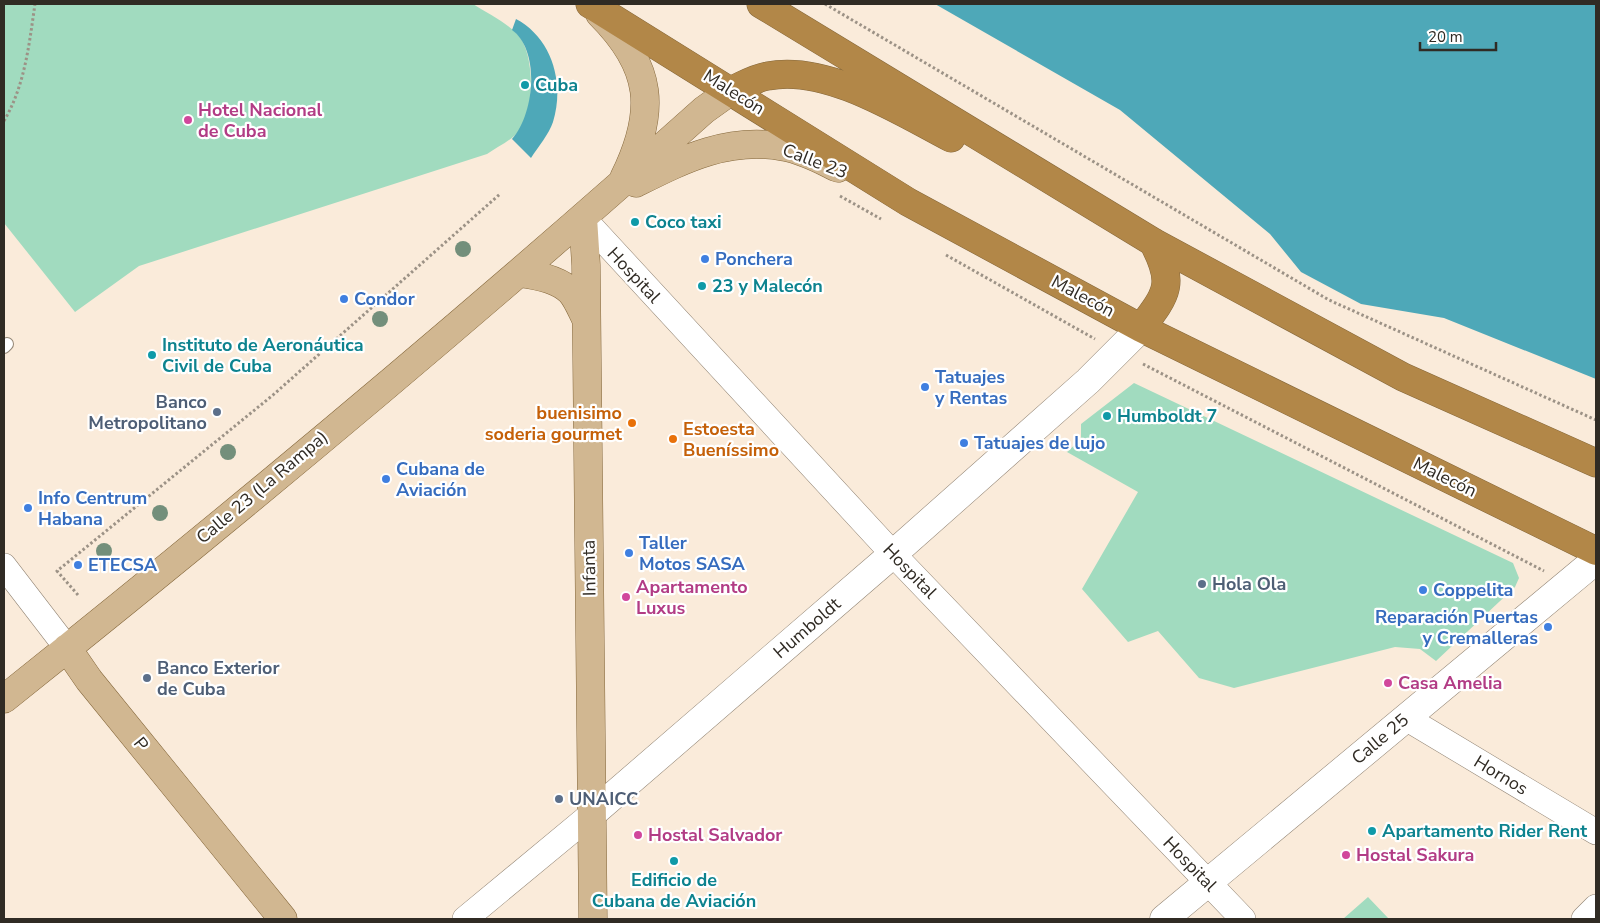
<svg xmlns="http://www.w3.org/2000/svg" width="1600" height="923" font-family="'Nunito Sans',sans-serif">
  <rect width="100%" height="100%" fill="#faebda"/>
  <path fill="#a1dbbf" d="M 4,4 L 473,4 C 487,13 506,22 518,35 C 535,53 535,112 519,131 C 512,140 497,147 487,154 L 139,266 L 75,312 L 4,223 Z
    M 1134,383 L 1513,563 L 1519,578 L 1515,587 L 1436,661 L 1420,649 L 1395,647 L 1234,688 L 1199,678 L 1158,631 L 1128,642 L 1082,589 L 1138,492 L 1067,452 L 1081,439 L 1081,424 Z
    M 1368,897 L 1389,919 L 1343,919 Z"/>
  <path fill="#4ea8b8" d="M 935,4 L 1596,4 L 1596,379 L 1444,318 L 1361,304 L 1301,272 L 1270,234 L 1120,110 Z
    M 516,19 C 552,38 565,83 553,122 C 549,134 538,147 531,158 L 512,139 C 534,115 541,51 512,30 Z"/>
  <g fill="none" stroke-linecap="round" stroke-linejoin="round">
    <defs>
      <path id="lane" d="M 4,347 L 7,344"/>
      <path id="street" d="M 583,218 L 893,554 L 1243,919
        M 4,566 L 67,648
        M 1406,718 L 1596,832
        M 465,919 L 593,813
        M 1584,919 L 1596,907"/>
      <path id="secondary" d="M 593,813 L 893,554 L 1088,381 L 1141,328
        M 1164,919 L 1596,560"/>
      <path id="primary" d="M 600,14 C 653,67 657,111 624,178
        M 636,183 C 684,159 729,136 785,147 C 803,150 821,160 838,168
        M 583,218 L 586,265 L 593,919
        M 519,273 C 536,275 559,279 571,292 C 577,299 581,309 585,317
        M 67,648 L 89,680 L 283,919
        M 4,699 C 242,509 477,313 704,110 L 732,90"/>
      <path id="highway" d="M 590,4 L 908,202 L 1141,328 L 1596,551
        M 761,4 L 1153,242 L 1403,377 L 1596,463
        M 732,90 C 744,85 755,78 768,76 C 826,64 901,112 951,138
        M 1141,328 C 1168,293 1175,283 1153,242"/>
    </defs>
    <use href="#lane" stroke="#928575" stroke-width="14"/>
    <use href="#street" stroke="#928575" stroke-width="26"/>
    <use href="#secondary" stroke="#928575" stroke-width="29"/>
    <use href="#primary" stroke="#84673b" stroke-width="29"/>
    <use href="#highway" stroke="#84673b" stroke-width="29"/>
    <path stroke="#9c9286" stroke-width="3" stroke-dasharray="2.5 2.5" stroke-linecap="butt" d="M 825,4 L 1329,300 L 1596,420
      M 4,121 C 25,85 29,45 35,4
      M 840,196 L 881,219
      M 946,255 L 1095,339
      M 1143,364 L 1544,571
      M 78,595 L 57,571 L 273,395 L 500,194"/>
    <use href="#lane" stroke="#fff" stroke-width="12"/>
    <use href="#street" stroke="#fff" stroke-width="25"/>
    <use href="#secondary" stroke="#fff" stroke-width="28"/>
    <use href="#primary" stroke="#d1b791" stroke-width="28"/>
    <use href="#highway" stroke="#b28748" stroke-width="28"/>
  </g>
  <g fill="#738f7b">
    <circle cx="463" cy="249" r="8"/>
    <circle cx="380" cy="319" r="8"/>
    <circle cx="228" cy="452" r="8"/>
    <circle cx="160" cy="513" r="8"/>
    <circle cx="104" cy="551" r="8"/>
  </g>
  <g fill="#0f9aa8" stroke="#fff" stroke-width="2">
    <circle cx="525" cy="85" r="5"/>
    <circle cx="635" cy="222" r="5"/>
    <circle cx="702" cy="286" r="5"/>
    <circle cx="152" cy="355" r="5"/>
    <circle cx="1107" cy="416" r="5"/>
    <circle cx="1372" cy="831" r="5"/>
    <circle cx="674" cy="861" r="5"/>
  </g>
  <g fill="#d1479c" stroke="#fff" stroke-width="2">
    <circle cx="188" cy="120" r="5"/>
    <circle cx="626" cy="597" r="5"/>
    <circle cx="1388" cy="683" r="5"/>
    <circle cx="638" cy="835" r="5"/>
    <circle cx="1346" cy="855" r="5"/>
  </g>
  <g fill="#3f7fe0" stroke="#fff" stroke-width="2">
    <circle cx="705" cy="259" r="5"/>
    <circle cx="344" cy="299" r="5"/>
    <circle cx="925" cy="387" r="5"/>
    <circle cx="964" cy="443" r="5"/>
    <circle cx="386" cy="479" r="5"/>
    <circle cx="28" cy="508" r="5"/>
    <circle cx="629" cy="553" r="5"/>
    <circle cx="78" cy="565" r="5"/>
    <circle cx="1423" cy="590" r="5"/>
    <circle cx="1548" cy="627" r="5"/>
  </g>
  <g fill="#5c6f8a" stroke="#fff" stroke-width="2">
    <circle cx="217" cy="412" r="5"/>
    <circle cx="1202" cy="584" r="5"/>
    <circle cx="147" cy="678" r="5"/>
    <circle cx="559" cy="799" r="5"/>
  </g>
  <g fill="#e8710a" stroke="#fff" stroke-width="2">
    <circle cx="632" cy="423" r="5"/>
    <circle cx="673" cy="439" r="5"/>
  </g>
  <g text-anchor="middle" stroke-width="4.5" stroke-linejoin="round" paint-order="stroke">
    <g font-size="18" font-weight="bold" fill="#0d838f" stroke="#fff" text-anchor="start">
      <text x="535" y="91">Cuba</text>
      <text x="645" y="228">Coco taxi</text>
      <text x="712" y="292">23 y Malecón</text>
      <text x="162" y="351">Instituto de Aeronáutica<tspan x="162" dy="21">Civil de Cuba</tspan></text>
      <text x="1117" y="422">Humboldt 7</text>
      <text x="1382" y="837">Apartamento Rider Rent</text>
      <text x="674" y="886" text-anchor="middle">Edificio de<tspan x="674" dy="21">Cubana de Aviación</tspan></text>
    </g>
    <g font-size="18" fill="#302b24" stroke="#fff">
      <text transform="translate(734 92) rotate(32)" y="6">Malecón</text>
      <text transform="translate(815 161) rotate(21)" y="6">Calle 23</text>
      <text transform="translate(634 275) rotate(47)" y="6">Hospital</text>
      <text transform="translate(1083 296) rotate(28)" y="6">Malecón</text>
      <text transform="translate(1445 477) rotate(26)" y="6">Malecón</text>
      <text transform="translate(262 487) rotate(-40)" y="6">Calle 23 (La Rampa)</text>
      <text transform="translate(589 568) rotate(-91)" y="6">Infanta</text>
      <text transform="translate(910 571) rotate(46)" y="6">Hospital</text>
      <text transform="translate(807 628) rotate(-41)" y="6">Humboldt</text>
      <text transform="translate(1380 739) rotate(-40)" y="6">Calle 25</text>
      <text transform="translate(141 744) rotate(51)" y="6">P</text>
      <text transform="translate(1501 775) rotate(31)" y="6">Hornos</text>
      <text transform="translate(1190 864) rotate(46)" y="6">Hospital</text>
    </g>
    <g font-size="18" font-weight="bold" fill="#b23c85" stroke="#fff" text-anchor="start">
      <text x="198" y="116">Hotel Nacional<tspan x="198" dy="21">de Cuba</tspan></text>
      <text x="636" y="593">Apartamento<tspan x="636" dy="21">Luxus</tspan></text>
      <text x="1398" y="689">Casa Amelia</text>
      <text x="648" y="841">Hostal Salvador</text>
      <text x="1356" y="861">Hostal Sakura</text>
    </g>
    <g font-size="18" font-weight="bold" fill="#366cbe" stroke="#fff" text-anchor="start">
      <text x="715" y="265">Ponchera</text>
      <text x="354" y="305">Condor</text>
      <text x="935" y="383">Tatuajes<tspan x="935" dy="21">y Rentas</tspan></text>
      <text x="974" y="449">Tatuajes de lujo</text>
      <text x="396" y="475">Cubana de<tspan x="396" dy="21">Aviación</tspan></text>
      <text x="38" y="504">Info Centrum<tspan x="38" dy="21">Habana</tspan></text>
      <text x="639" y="549">Taller<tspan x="639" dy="21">Motos SASA</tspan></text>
      <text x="88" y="571">ETECSA</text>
      <text x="1433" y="596">Coppelita</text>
      <text x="1538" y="623" text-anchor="end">Reparación Puertas<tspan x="1538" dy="21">y Cremalleras</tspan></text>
    </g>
    <g font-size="18" font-weight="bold" fill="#4e5e75" stroke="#fff" text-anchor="start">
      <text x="207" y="408" text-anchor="end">Banco<tspan x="207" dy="21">Metropolitano</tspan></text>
      <text x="1212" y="590">Hola Ola</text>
      <text x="157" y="674">Banco Exterior<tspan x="157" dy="21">de Cuba</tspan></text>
      <text x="569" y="805">UNAICC</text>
    </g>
    <g font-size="18" font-weight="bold" fill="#c56008" stroke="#fff" text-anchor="end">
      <text x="622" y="419">buenisimo<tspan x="622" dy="21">soderia gourmet</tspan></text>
      <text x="683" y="435" text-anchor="start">Estoesta<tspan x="683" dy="21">Bueníssimo</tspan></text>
    </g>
  </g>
  <rect width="1600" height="923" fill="none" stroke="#302b24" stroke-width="10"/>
  <path d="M1420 42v8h76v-8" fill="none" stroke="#302b24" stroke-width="2.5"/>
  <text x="1428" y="42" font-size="15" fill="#302b24" stroke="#ffffff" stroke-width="4" paint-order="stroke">20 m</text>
</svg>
